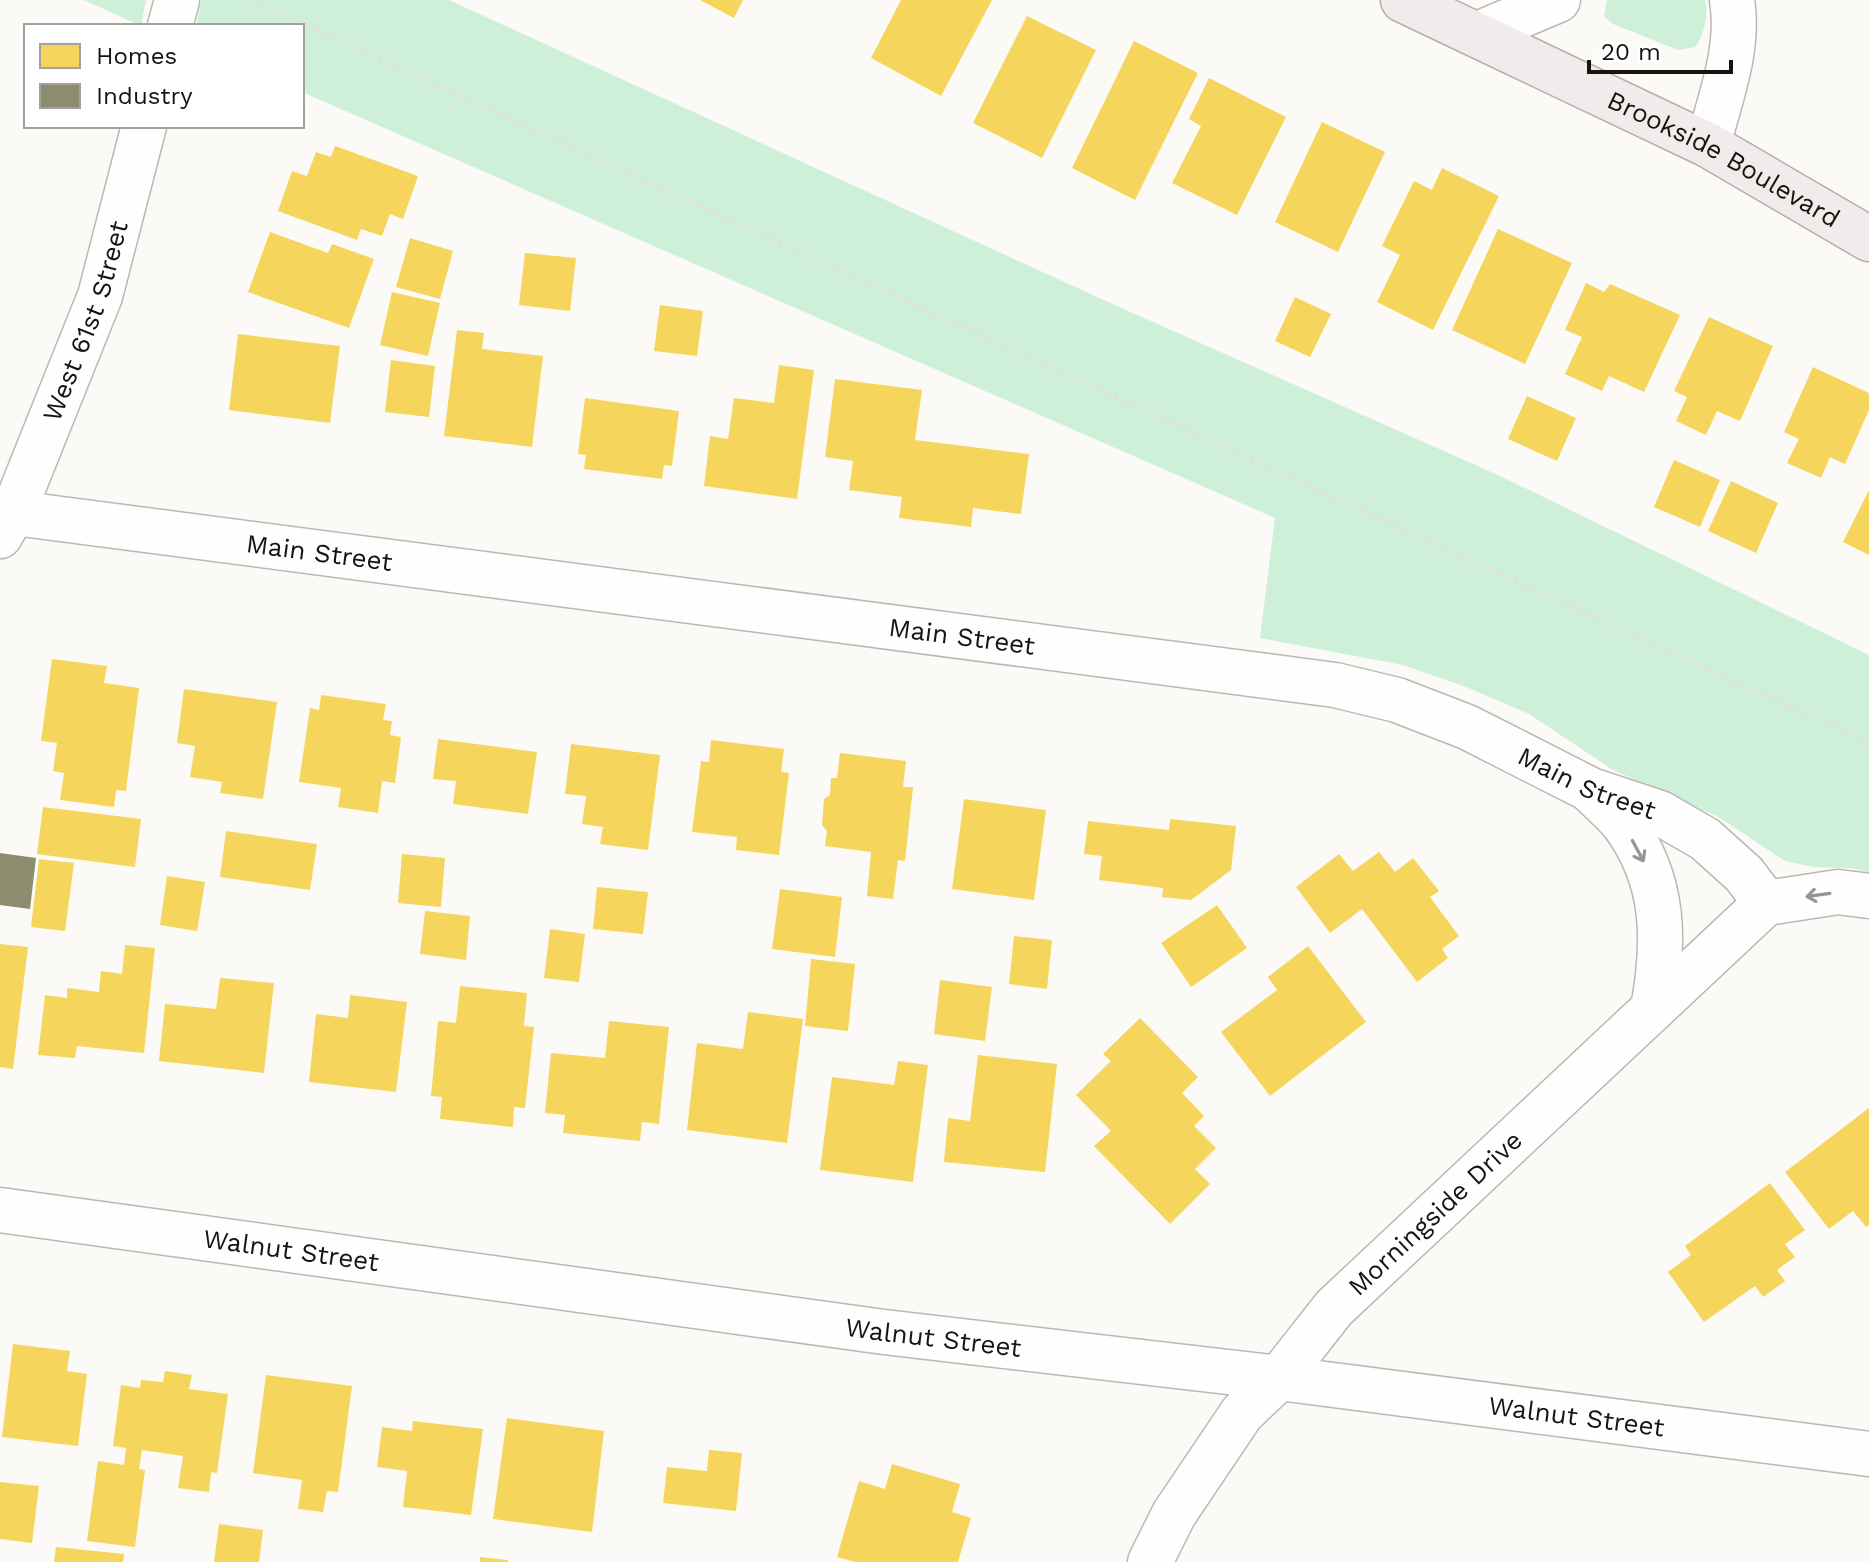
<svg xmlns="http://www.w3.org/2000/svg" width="1869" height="1562" font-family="'Work Sans',sans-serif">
  <rect width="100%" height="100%" fill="#fcfaf7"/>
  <path fill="#cef0d9" d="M 84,0 L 146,0 L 141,26 Z
    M 201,0 L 449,0 L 1108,302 L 1498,475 L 1869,655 L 1869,872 L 1850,868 L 1813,867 L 1785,861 L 1717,816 L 1613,770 L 1529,714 L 1466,687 L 1403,665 L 1260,638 L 1275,518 L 302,92 L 302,26 L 196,26 Z
    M 1607,0 L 1705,0 C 1709,17 1704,32 1696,47 L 1678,50 L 1613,24 L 1604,16 Z"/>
  <path fill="#f6d55c" d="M 700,0 L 743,0 L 734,18 Z
    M 901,0 L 992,0 L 941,96 L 871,58 Z
    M 1027,16 L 1096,50 L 1042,158 L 973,123 Z
    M 1134,41 L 1198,73 L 1135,200 L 1072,168 Z
    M 1209,78 L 1286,117 L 1237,215 L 1172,183 L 1201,126 L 1189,119 Z
    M 1322,122 L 1385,152 L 1338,252 L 1275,222 Z
    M 335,146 L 418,176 L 403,219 L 390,214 L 382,236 L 361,229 L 357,240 L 278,211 L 292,171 L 307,176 L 316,152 L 331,157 Z
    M 1442,168 L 1499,196 L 1433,330 L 1377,302 L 1400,255 L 1382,246 L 1414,181 L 1432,190 Z
    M 1498,229 L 1572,263 L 1525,364 L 1452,330 Z
    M 270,232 L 328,253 L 332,244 L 374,259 L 349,328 L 248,292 Z
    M 410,238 L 453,251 L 440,299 L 396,287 Z
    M 525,253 L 576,258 L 570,311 L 519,305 Z
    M 1586,283 L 1604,292 L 1610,284 L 1680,315 L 1644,392 L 1609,376 L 1602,391 L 1565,374 L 1582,337 L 1565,330 Z
    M 392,292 L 440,303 L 428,356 L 380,345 Z
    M 1295,297 L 1331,314 L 1310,357 L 1275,341 Z
    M 660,305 L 703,311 L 697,356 L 654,351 Z
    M 1709,317 L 1773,346 L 1740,421 L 1717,411 L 1706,435 L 1676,421 L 1687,397 L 1674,391 Z
    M 457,330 L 484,333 L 482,349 L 543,356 L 532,447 L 444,436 Z
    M 238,334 L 340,346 L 330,423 L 229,410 Z
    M 391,360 L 435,366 L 429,417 L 385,412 Z
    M 779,365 L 814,370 L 797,499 L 704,486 L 710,436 L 728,439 L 734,398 L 774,403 Z
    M 1813,367 L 1869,393 L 1869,410 L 1845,464 L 1830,457 L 1821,478 L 1787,463 L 1799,439 L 1784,432 Z
    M 835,379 L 922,390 L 915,440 L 1029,454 L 1021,514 L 973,508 L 971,527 L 899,518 L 902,497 L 849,490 L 853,461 L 825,457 Z
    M 1527,396 L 1576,418 L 1557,461 L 1508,439 Z
    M 585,398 L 679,411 L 672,466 L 664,465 L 662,479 L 584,469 L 586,455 L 578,454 Z
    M 1674,460 L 1720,480 L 1700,527 L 1654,507 Z
    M 1731,481 L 1778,503 L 1756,553 L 1708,531 Z
    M 1869,490 L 1869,555 L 1843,542 Z
    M 52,659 L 107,666 L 104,683 L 139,688 L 126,791 L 116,790 L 114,807 L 60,800 L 64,773 L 53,771 L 57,743 L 41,741 Z
    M 184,689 L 277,702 L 263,799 L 220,793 L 222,782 L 190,777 L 195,746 L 177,743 Z
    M 321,695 L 386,704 L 383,720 L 392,721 L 390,735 L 401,737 L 395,783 L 382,781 L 378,813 L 338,807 L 341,788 L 299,782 L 310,708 L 319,710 Z
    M 438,739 L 537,752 L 528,814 L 453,804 L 456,781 L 433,779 Z
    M 711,740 L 784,749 L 781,772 L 789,773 L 779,855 L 736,850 L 737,837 L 692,832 L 701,761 L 709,762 Z
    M 571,744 L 660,755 L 648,850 L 600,844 L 603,827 L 582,824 L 586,796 L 565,794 Z
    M 840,753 L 906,761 L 903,787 L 913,787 L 905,861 L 898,860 L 893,899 L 867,896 L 871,852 L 825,846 L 827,831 L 822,825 L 824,799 L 830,795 L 831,778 L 837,778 Z
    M 964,799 L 1046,810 L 1034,900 L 952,889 Z
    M 43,807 L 141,819 L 135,867 L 37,854 Z
    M 1170,819 L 1236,826 L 1231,870 L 1191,900 L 1162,897 L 1163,888 L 1099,880 L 1102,856 L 1084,854 L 1088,821 L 1169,830 Z
    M 226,831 L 317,844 L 310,890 L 220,877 Z
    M 1379,852 L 1395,872 L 1413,858 L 1439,891 L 1430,897 L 1459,936 L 1442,949 L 1448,958 L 1417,982 L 1362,909 L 1330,933 L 1296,887 L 1339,854 L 1353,871 Z
    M 402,854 L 445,858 L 441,907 L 398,903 Z
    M 39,859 L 74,863 L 65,931 L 31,927 Z
    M 167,876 L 205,882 L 197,931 L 160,925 Z
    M 597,887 L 648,892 L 643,934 L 593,929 Z
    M 780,889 L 842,897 L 835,957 L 772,949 Z
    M 1217,905 L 1247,948 L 1191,987 L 1161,943 Z
    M 425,911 L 470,916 L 466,960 L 420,954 Z
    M 550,929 L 585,934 L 579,982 L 544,978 Z
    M 1014,936 L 1052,940 L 1047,989 L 1009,984 Z
    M 0,944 L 28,947 L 13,1069 L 0,1067 Z
    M 125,945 L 155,948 L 144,1053 L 77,1046 L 75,1058 L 38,1055 L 45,995 L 67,998 L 67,988 L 99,992 L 101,971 L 122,974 Z
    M 1308,946 L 1366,1022 L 1270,1096 L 1221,1032 L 1277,990 L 1268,977 Z
    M 811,959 L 855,964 L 848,1031 L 805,1026 Z
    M 220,978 L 274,983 L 264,1073 L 159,1061 L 165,1004 L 216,1009 Z
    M 940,980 L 992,987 L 985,1041 L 934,1034 Z
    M 460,986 L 527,993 L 524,1026 L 534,1027 L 525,1108 L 514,1107 L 513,1127 L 440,1119 L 442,1097 L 431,1096 L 438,1021 L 456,1023 Z
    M 350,995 L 407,1002 L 396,1092 L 309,1082 L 316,1014 L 348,1018 Z
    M 748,1012 L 803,1019 L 787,1143 L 687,1130 L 697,1043 L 743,1049 Z
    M 1140,1018 L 1198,1077 L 1182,1093 L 1204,1116 L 1194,1126 L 1216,1148 L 1195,1169 L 1210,1184 L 1170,1224 L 1094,1146 L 1111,1131 L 1076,1095 L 1111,1061 L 1103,1054 Z
    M 609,1021 L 669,1027 L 659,1124 L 642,1122 L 640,1141 L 563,1133 L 565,1115 L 545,1113 L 551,1053 L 605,1058 Z
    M 978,1055 L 1057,1064 L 1045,1172 L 944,1162 L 948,1118 L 970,1121 Z
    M 898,1061 L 928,1065 L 913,1182 L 820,1170 L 832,1077 L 894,1085 Z
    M 1869,1108 L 1869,1225 L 1866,1227 L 1853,1211 L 1829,1229 L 1785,1172 Z
    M 1770,1183 L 1805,1230 L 1785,1244 L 1795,1257 L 1777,1270 L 1785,1281 L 1763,1297 L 1755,1286 L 1704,1322 L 1668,1272 L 1691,1255 L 1685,1246 Z
    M 13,1344 L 70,1351 L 67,1371 L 87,1374 L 78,1446 L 2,1437 Z
    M 165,1371 L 192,1375 L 189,1389 L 228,1394 L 217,1473 L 211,1472 L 209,1492 L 178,1488 L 183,1456 L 142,1450 L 139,1469 L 145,1470 L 135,1547 L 87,1541 L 98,1461 L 124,1465 L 126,1448 L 113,1446 L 121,1385 L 140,1388 L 141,1380 L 163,1382 Z
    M 266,1375 L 352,1386 L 338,1492 L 327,1491 L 323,1512 L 298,1509 L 302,1480 L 253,1473 Z
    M 507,1418 L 604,1431 L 592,1532 L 493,1519 Z
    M 413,1421 L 483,1429 L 471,1515 L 403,1507 L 407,1471 L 377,1467 L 382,1427 L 412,1431 Z
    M 709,1450 L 742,1453 L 736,1511 L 663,1503 L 667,1467 L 707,1471 Z
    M 892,1464 L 960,1484 L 952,1512 L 971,1518 L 958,1562 L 855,1562 L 837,1557 L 859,1481 L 885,1489 Z
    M 0,1482 L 39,1486 L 32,1543 L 0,1539 Z
    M 219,1524 L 263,1530 L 259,1562 L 214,1562 Z
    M 56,1547 L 124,1554 L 123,1562 L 54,1562 Z
    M 480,1557 L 508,1560 L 508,1562 L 480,1562 Z"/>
  <path fill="#8c8c6e" d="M 0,853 L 36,858 L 30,909 L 0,905 Z"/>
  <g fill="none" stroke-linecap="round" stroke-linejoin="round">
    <defs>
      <g id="minor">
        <path d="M 170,26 L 177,0"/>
        <path d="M 1478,34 L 1558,0"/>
        <path d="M 1708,145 C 1720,98 1740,49 1732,0"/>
        <path id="s1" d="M 0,511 L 1335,685 L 1397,700 L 1467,727 L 1591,790 L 1660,813 L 1705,839 L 1744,874 L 1766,903"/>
        <path id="s2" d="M 0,536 L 13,513 L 100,296 L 144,126"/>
        <path d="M 1592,792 C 1602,802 1614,812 1623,823 C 1666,881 1665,942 1653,1009"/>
        <path d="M 1766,903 L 1838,892 L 1869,896"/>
        <path id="s3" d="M 0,1210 L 884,1332 L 1279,1378 L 1869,1454"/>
        <path id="s4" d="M 1150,1562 L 1174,1514 L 1242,1413 L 1279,1378 L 1334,1308 L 1766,903"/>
      </g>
      <g id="major">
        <path id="s5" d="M 1403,0 L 1708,145 L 1869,239"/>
      </g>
    </defs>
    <use href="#minor" stroke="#bbb8b4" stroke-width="47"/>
    <use href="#major" stroke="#b8acad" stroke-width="47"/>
    <path stroke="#e2e0df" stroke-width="5" stroke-dasharray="4 6" stroke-linecap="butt" d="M 251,0 L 1869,743"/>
    <use href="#minor" stroke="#fffefe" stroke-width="44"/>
    <use href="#major" stroke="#f1ebeb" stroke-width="44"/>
  </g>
  <defs><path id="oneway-shaft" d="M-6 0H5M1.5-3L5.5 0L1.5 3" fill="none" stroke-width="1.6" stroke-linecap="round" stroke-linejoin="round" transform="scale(2)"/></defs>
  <g stroke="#979492">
    <use href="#oneway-shaft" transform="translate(1638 851) rotate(62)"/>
    <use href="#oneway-shaft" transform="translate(1818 895) rotate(172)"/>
  </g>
  <g text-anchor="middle" stroke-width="8" stroke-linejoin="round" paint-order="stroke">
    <g font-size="26" fill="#17130e" stroke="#fff">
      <text dy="9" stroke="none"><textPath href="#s5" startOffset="358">Brookside Boulevard</textPath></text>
      <text dy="9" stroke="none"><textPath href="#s2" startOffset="232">West 61st Street</textPath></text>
      <text dy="9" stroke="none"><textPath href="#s1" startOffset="322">Main Street</textPath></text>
      <text dy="9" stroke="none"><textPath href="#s1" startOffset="970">Main Street</textPath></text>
      <text dy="9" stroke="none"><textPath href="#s1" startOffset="1618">Main Street</textPath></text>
      <text dy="9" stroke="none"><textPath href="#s4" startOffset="454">Morningside Drive</textPath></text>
      <text dy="9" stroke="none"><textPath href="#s3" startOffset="294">Walnut Street</textPath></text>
      <text dy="9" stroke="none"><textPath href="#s3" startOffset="942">Walnut Street</textPath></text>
      <text dy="9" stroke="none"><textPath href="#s3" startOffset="1590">Walnut Street</textPath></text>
    </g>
  </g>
  <rect x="24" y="24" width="280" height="104" fill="#ffffff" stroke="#a2a19f" stroke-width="2"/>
  <rect x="40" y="44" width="40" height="24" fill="#f6d55c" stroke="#a2a19f" stroke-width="2"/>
  <text x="96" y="64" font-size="24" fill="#17130e">Homes</text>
  <rect x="40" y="84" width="40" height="24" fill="#8c8c6e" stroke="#a2a19f" stroke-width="2"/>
  <text x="96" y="104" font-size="24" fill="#17130e">Industry</text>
  <path d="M1589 60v12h142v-12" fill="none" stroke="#17130e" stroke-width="4"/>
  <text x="1601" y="60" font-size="24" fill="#17130e" stroke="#ffffff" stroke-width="6" paint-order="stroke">20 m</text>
</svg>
